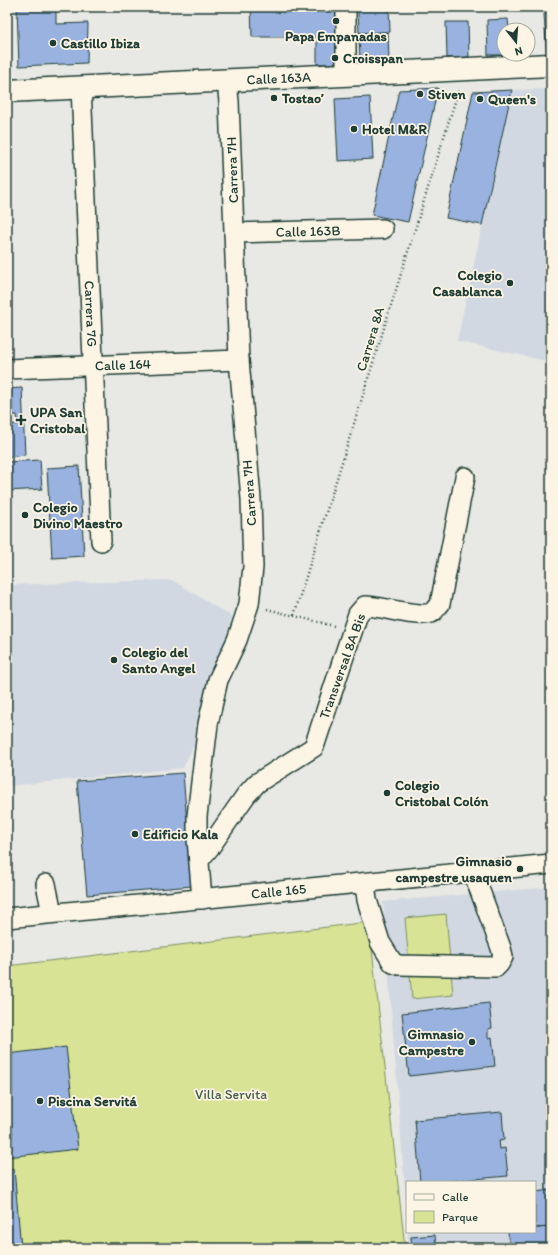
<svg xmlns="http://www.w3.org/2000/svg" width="558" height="1255" font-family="Itim,sans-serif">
  <rect width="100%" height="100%" fill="#e8e8e4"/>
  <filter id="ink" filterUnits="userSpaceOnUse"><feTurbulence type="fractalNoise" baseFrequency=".025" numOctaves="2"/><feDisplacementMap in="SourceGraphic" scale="8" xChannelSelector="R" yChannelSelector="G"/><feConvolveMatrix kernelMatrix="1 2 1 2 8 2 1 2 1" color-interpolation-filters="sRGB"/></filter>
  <g filter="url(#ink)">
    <path fill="#d1d8e2" d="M 551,89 L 551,362 L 457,341 L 512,90 Z
      M 172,580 L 232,617 L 200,732 L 183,768 L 7,786 L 7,585 Z
      M 551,887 L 551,1248 L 409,1248 L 408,1232 L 535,1232 L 535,1182 L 407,1182 L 407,1216 L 383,902 Z"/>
    <path fill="#d8e395" stroke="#7c9064" d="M 446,914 L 453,995 L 412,999 L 405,918 Z
      M 369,922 L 405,1248 L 7,1248 L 7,966 Z"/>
    <path fill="#9ab2df" stroke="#1f3d34" d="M 17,7 L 56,7 L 56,24 L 88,23 L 87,63 L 19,66 Z
      M 251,7 L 340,7 L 340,37 L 252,37 Z
      M 389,7 L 390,32 L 359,33 L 358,9 Z
      M 551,13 L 551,57 L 547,57 L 544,14 Z
      M 508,19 L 509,30 L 504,30 L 504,54 L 509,55 L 488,55 L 487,20 Z
      M 446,22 L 468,22 L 469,57 L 447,58 Z
      M 388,32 L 389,61 L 360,62 L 359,33 Z
      M 317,37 L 340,37 L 340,56 L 333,64 L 317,64 Z
      M 438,88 L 408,222 L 372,215 L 399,90 Z
      M 512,90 L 482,225 L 446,218 L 473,92 Z
      M 370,97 L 373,159 L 338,161 L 335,99 Z
      M 22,388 L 25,455 L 7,457 L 7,425 L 18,424 L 17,415 L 7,415 L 7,389 Z
      M 40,460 L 42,489 L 7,491 L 7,462 Z
      M 79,466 L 84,556 L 52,558 L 47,468 Z
      M 183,773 L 192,886 L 87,895 L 77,781 Z
      M 489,1003 L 492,1028 L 488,1029 L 488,1038 L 492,1037 L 495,1066 L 409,1076 L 402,1013 Z
      M 66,1047 L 78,1149 L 7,1157 L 7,1054 Z
      M 502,1112 L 504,1140 L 499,1141 L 500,1149 L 505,1148 L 508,1176 L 441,1182 L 420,1182 L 415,1120 Z
      M 14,1169 L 21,1248 L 7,1248 L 7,1170 Z
      M 551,1190 L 551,1227 L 535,1228 L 535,1192 Z
      M 551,1227 L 551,1248 L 510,1248 L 508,1232 L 535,1232 L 535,1228 Z
      M 435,1235 L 436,1248 L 412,1248 L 411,1237 Z"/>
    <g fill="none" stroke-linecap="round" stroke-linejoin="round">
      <defs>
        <g id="minor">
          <path d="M 346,7 L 346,75"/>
          <path id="s1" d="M 81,87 L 101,541"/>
          <path id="s2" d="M 234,233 L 383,229"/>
          <path id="s3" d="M 7,369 L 239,360"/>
          <path d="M 199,860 L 210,847 L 246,795 L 257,783 L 314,747 L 358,614 L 365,606 C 382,606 417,618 431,613 C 435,611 437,606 440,604 L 465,477"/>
          <path d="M 365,883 L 367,900 L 380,942 L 393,963 L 399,965 L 496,967 L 499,964 L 503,957 L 501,948 L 473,872"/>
          <path d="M 46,884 L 52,913"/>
          <path d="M 202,899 L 197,839 L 197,816 L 208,724 L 218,680 L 237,640 L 249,604 L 253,567 L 251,499 L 239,360 L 229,102 L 227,80"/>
          <path id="s4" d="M 7,918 L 551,864"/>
        </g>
        <g id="major">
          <path id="s5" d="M 7,91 L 551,65"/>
        </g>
      </defs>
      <use href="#minor" stroke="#1f3d34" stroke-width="22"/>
      <use href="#major" stroke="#1f3d34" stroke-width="25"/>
      <path stroke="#1f3d34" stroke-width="2.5" stroke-dasharray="1 3" stroke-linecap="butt" d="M 267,609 L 334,626
        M 294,615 L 459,89"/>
      <use href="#minor" stroke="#fcf5e5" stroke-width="19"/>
      <use href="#major" stroke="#fcf5e5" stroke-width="22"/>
    </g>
  </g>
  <g fill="#1f3d34" stroke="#fcf5e5" stroke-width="1.5">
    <circle cx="336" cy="21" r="4"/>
    <circle cx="53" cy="43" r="4"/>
    <circle cx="335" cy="58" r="4"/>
    <circle cx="420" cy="94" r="4"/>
    <circle cx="274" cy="98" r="4"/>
    <circle cx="480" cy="99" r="4"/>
    <circle cx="354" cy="129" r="4"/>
    <circle cx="510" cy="283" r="4"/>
    <path d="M19 414h4v4h4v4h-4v4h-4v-4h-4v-4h4z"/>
    <circle cx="25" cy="515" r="4"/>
    <circle cx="114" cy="660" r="4"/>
    <circle cx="387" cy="793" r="4"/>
    <circle cx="135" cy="834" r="4"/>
    <circle cx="520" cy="869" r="4"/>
    <circle cx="472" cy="1042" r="4"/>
    <circle cx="40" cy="1101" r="4"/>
  </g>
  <g text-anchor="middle" stroke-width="3.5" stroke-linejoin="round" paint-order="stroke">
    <g font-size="14" font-weight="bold" fill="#1f3d34" stroke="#fcf5e5" text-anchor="start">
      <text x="336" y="41" text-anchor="middle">Papa Empanadas</text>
      <text x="61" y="48">Castillo Ibiza</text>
      <text x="343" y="63">Croisspan</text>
      <text x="428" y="99">Stiven</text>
      <text x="282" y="103">Tostao’</text>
      <text x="488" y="104">Queen's</text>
      <text x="362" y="134">Hotel M&amp;R</text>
      <text x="502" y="280" text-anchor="end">Colegio<tspan x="502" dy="16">Casablanca</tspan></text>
      <text x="30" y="417">UPA San<tspan x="30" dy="16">Cristobal</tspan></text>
      <text x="33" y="512">Colegio<tspan x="33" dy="16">Divino Maestro</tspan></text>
      <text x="122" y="657">Colegio del<tspan x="122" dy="16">Santo Angel</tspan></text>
      <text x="395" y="790">Colegio<tspan x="395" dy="16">Cristobal Colón</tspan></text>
      <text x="143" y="839">Edificio Kala</text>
      <text x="512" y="866" text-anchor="end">Gimnasio<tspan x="512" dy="16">campestre usaquen</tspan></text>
      <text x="464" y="1039" text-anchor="end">Gimnasio<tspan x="464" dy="16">Campestre</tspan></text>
      <text x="48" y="1106">Piscina Servitá</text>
    </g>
    <g font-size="14" fill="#1f3d34" stroke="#fcf5e5">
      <text dy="5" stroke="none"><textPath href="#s5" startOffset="272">Calle 163A</textPath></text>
      <text transform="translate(232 170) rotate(-92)" y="5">Carrera 7H</text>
      <text dy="5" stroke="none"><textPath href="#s2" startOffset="74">Calle 163B</textPath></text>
      <text dy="5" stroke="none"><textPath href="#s1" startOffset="227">Carrera 7G</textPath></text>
      <text transform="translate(370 339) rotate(-73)" y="5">Carrera 8A</text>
      <text dy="5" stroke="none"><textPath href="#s3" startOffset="116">Calle 164</textPath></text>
      <text transform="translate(249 493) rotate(-94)" y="5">Carrera 7H</text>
      <text transform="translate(342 666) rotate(-70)" y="5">Transversal 8A Bis</text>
      <text dy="5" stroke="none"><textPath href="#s4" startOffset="273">Calle 165</textPath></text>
    </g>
    <g font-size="14" fill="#445e47" stroke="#fcf5e5">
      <text x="231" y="1099">Villa Servita</text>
    </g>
  </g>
  <rect width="558" height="1255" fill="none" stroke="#fcf5e5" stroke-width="24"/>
  <rect x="12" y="12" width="534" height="1231" fill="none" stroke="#1f3d34" stroke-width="1.5" filter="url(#ink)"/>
  <rect x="406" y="1181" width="130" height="52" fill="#fcf5e5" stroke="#a4ab9e"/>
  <rect x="414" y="1194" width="20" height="6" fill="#fcf5e5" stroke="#a4ab9e"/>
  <text x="442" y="1201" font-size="12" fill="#1f3d34">Calle</text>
  <rect x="414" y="1211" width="20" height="12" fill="#d8e395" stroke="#a4ab9e"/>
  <text x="442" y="1221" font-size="12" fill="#1f3d34">Parque</text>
  <g transform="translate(516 42) rotate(163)"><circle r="19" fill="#fcf5e5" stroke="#a4ab9e"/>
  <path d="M0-3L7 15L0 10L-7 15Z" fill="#1f3d34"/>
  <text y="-6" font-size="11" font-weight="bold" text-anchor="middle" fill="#1f3d34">N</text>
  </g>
</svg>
